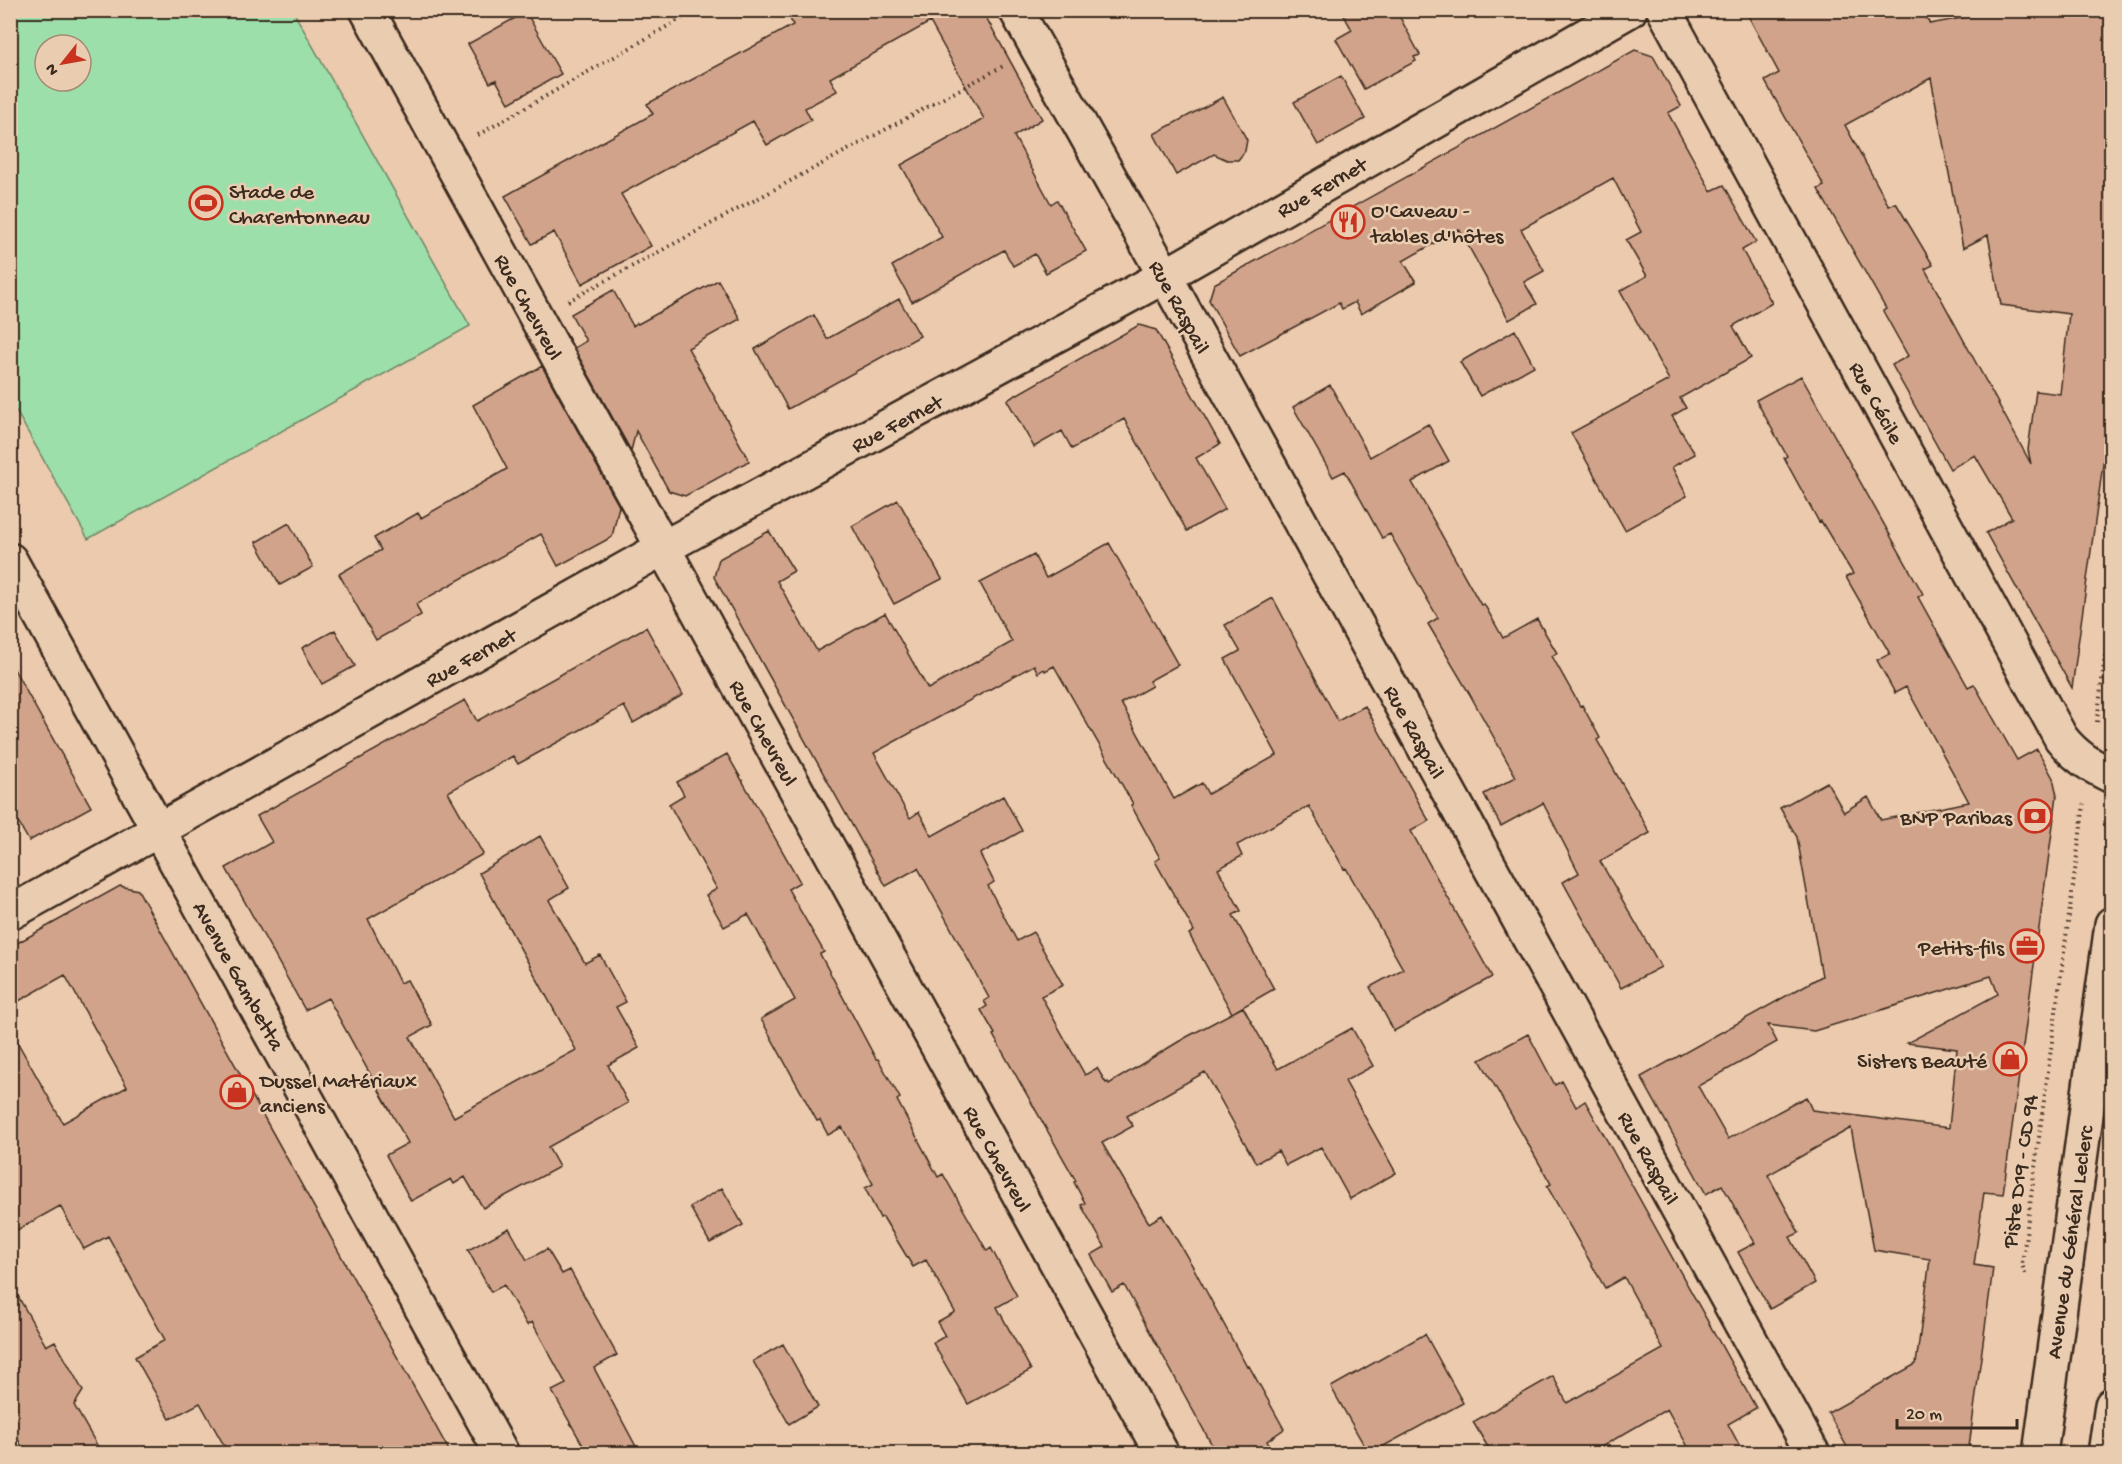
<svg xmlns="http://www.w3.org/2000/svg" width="2122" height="1464" font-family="'Gochi Hand',sans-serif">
  <rect width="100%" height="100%" fill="#eccaae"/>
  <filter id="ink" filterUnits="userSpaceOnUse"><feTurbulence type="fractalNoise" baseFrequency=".0167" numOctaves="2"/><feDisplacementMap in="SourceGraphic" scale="12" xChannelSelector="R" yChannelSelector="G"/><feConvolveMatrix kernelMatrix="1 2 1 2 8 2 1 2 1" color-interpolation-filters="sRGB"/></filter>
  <g filter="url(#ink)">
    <path fill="#9ddfaa" stroke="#6c8464" stroke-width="1.5" fill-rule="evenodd" d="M 10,11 L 293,11 L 470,326 L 88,539 L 11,402 ZM 45,45 L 81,45 L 81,81 L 45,81 Z"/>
    <path fill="#d1a38b" stroke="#3b2a1e" stroke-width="1.5" fill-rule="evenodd" d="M 786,10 L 982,10 L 1042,119 L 1014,136 L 1051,204 L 1057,200 L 1086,251 L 1046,273 L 1035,254 L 1013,266 L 1004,250 L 912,302 L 892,266 L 942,237 L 901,165 L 984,119 L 930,22 L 830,78 L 837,91 L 805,108 L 811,120 L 767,145 L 753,121 L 621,194 L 651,246 L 631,257 L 582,284 L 554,232 L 532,244 L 505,196 L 653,114 L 647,104 L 793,25 Z
      M 1341,10 L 1396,10 L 1420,55 L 1414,57 L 1416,61 L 1364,89 L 1336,39 L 1352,30 Z
      M 1745,10 L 1922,10 L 1930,24 L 1983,14 L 1984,10 L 2112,10 L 2112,289 L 2108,320 L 2112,321 L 2112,399 L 2072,688 L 1986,533 L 2012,518 L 1975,455 L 1950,469 L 1892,365 L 1908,356 L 1883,311 L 1886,309 L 1818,189 L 1824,186 L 1765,81 L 1779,73 ZM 1931,78 L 1963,248 L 1988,235 L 2001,305 L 2069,314 L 2060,394 L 2036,391 L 2028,450 L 2031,464 L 1925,269 L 1933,265 L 1896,203 L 1889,206 L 1845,125 Z
      M 526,12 L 561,74 L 509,103 L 496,80 L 490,83 L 468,44 Z
      M 1635,50 L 1653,56 L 1681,106 L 1668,113 L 1711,191 L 1724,185 L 1756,242 L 1742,250 L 1772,303 L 1733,326 L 1751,358 L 1680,398 L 1686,408 L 1672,416 L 1695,454 L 1672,467 L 1687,496 L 1625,530 L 1571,433 L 1669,380 L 1620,291 L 1647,276 L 1626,240 L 1641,232 L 1613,178 L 1521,229 L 1544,271 L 1524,282 L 1537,304 L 1509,320 L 1459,229 L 1403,261 L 1416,282 L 1361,314 L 1355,302 L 1342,309 L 1339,303 L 1240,356 L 1209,300 L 1214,284 Z
      M 1341,76 L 1365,119 L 1318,145 L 1294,102 Z
      M 1223,97 L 1247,140 L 1245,151 L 1238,160 L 1227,160 L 1214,154 L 1176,175 L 1154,134 Z
      M 718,280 L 740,319 L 688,348 L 749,461 L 685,496 L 669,491 L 636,431 L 631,451 L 574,348 L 586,341 L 571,314 L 613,290 L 633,326 L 637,323 L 638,324 Z
      M 899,299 L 920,336 L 788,409 L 755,349 L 814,315 L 827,339 Z
      M 1139,325 L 1156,330 L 1220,444 L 1196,458 L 1225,509 L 1187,531 L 1124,419 L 1072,449 L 1062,431 L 1034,447 L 1007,400 Z
      M 1515,330 L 1534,366 L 1480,396 L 1460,362 Z
      M 542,366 L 619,506 L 612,537 L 558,566 L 541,534 L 416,604 L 421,615 L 376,640 L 339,574 L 381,550 L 374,538 L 418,513 L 421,518 L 507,469 L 473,405 Z
      M 1801,376 L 1923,594 L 1918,597 L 1968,687 L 1974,684 L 2017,760 L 2037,749 L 2053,778 L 2057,795 L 2003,1194 L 1984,1192 L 1974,1265 L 1993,1268 L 1968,1454 L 1851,1454 L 1828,1413 L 1916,1364 L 1930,1259 L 1874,1250 L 1851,1128 L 1768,1175 L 1799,1233 L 1790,1237 L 1815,1283 L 1770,1309 L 1738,1252 L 1755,1243 L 1722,1185 L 1706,1194 L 1641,1077 L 1822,976 L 1797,837 L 1780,808 L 1827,782 L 1844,812 L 1868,797 L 1881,820 L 1969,802 L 1906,687 L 1895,693 L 1877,660 L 1890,654 L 1846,577 L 1853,574 L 1821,521 L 1819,522 L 1784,458 L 1787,456 L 1756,400 ZM 1991,976 L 1998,994 L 1907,1043 L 1957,1049 L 1949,1128 L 1812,1110 L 1806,1097 L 1728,1139 L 1698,1086 L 1777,1042 L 1768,1025 L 1814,1031 Z
      M 1330,385 L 1370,457 L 1428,424 L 1449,461 L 1412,482 L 1481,605 L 1484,604 L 1503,638 L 1537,619 L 1557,653 L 1552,656 L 1580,706 L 1582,705 L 1600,738 L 1597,740 L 1650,833 L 1600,861 L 1661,967 L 1621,988 L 1563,882 L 1579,873 L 1543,803 L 1501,826 L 1484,794 L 1516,777 L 1469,693 L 1428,624 L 1438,618 L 1390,534 L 1382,538 L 1345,471 L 1333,477 L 1293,407 Z
      M 898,500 L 942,579 L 894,604 L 852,526 Z
      M 289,523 L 313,567 L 280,585 L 256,542 Z
      M 769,531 L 794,571 L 777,581 L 817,651 L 885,613 L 928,689 L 1012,642 L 980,583 L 1034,555 L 1046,578 L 1109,543 L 1178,665 L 1149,681 L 1152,686 L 1121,703 L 1174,799 L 1202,783 L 1208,794 L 1277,755 L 1225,659 L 1240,651 L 1225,625 L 1273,598 L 1338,721 L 1365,706 L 1429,821 L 1411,831 L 1492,977 L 1394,1031 L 1370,987 L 1403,969 L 1346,868 L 1344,869 L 1309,806 L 1237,845 L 1242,856 L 1218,869 L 1241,911 L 1233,915 L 1274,989 L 1232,1013 L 1189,934 L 1194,931 L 1155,861 L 1160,858 L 1131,805 L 1133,804 L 1054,666 L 1045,671 L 1044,669 L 1038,673 L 1034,665 L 874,753 L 910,818 L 919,812 L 932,836 L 1003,796 L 1022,831 L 980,854 L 994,882 L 988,886 L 1017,941 L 1033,932 L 1063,985 L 1041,996 L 1085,1075 L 1097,1068 L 1106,1083 L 1108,1082 L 1109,1084 L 1183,1039 L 1243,1007 L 1278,1069 L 1352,1028 L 1373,1066 L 1345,1081 L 1396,1173 L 1350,1199 L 1321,1147 L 1286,1165 L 1278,1151 L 1256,1163 L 1205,1072 L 1127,1116 L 1133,1126 L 1102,1143 L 1149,1223 L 1162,1215 L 1192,1265 L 1247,1367 L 1249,1366 L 1284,1429 L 1267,1441 L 1274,1454 L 1217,1454 L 1124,1285 L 1112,1292 L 1091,1255 L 1105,1247 L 1081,1205 L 1085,1203 L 1074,1182 L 1076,1181 L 993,1035 L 995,1034 L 981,1010 L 987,1006 L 984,1001 L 989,998 L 918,868 L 886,886 L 714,577 L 719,559 Z
      M 646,627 L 683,695 L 633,723 L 624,706 L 518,764 L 513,756 L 448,792 L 483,854 L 368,919 L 400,983 L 407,980 L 432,1025 L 410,1037 L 454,1117 L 576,1050 L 479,873 L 540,836 L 569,888 L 549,900 L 585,963 L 600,955 L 626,1002 L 616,1007 L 639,1048 L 608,1065 L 628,1103 L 548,1147 L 559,1167 L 483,1208 L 465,1177 L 454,1184 L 451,1179 L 411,1201 L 386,1155 L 408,1143 L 328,998 L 305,1010 L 226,868 L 272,842 L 257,816 L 465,700 L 477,721 Z
      M 335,630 L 355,666 L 322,684 L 302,648 Z
      M 10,662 L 91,807 L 29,841 L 10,808 Z
      M 727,754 L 800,882 L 788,889 L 824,952 L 820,954 L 876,1059 L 878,1059 L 900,1098 L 897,1100 L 938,1177 L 943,1174 L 987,1251 L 991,1248 L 1017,1296 L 997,1307 L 1031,1370 L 968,1404 L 933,1343 L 945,1336 L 937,1322 L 955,1312 L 926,1260 L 913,1267 L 883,1217 L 880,1218 L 865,1188 L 873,1184 L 842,1127 L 828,1135 L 820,1120 L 817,1121 L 761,1019 L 795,1000 L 748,914 L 724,927 L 706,895 L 717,889 L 669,804 L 684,795 L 677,782 Z
      M 120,886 L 138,890 L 451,1454 L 229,1454 L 200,1403 L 170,1419 L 135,1357 L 165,1340 L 108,1236 L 84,1249 L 60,1206 L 10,1234 L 10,1029 L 63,1123 L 127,1087 L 65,975 L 10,1006 L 10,947 Z
      M 1528,1034 L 1555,1085 L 1562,1081 L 1576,1107 L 1585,1101 L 1756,1408 L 1728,1424 L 1744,1454 L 1692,1454 L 1667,1409 L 1589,1454 L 1492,1454 L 1473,1422 L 1553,1376 L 1567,1403 L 1663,1349 L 1624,1277 L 1605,1288 L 1547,1186 L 1551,1184 L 1480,1060 Z
      M 722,1188 L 743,1225 L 710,1243 L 690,1207 Z
      M 509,1228 L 527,1260 L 547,1249 L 562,1274 L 570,1270 L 617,1355 L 594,1368 L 640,1454 L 588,1454 L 552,1391 L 566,1384 L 532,1322 L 527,1325 L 504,1285 L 491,1292 L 468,1250 Z
      M 10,1282 L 46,1346 L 55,1341 L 83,1391 L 74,1405 L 102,1454 L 26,1454 L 10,1425 Z
      M 1425,1334 L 1463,1403 L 1369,1454 L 1331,1387 Z
      M 783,1344 L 818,1407 L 789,1424 L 753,1361 Z"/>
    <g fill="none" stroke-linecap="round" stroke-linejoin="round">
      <defs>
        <path id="street" d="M 367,10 L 1162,1454
          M 1016,10 L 1165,276 L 1813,1454
          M 1664,10 L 2061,738 C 2075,756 2091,766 2112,776
          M 10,913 L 663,548 L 1165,276 L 1630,10"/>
        <path id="secondary" d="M 10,560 L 502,1454"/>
        <path id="primary" d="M 2040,1454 L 2112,924
          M 2105,1454 L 2112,1405"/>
      </defs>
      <use href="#street" stroke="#3b2a1e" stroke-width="38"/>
      <use href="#secondary" stroke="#3b2a1e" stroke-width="38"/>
      <use href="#primary" stroke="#3b2a1e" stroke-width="38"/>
      <path stroke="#3b2a1e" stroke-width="4" stroke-dasharray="1.5 4.5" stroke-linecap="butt" d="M 478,135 L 696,10
        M 568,301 L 1005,65
        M 2097,722 L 2112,598
        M 2025,1274 L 2022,1264 L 2084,804"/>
      <use href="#street" stroke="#eacdb1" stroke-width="33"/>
      <use href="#secondary" stroke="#eacdb1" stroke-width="33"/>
      <use href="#primary" stroke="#eacdb1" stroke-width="33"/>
    </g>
  </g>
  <defs>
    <symbol id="stadium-ring" viewBox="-11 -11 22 22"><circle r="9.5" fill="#eacdb1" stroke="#c8321e" stroke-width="1.5"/><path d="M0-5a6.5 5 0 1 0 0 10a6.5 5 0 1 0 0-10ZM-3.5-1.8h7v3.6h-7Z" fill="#c8321e"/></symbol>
    <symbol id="restaurant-ring" viewBox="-11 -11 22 22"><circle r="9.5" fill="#eacdb1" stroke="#c8321e" stroke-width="1.5"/><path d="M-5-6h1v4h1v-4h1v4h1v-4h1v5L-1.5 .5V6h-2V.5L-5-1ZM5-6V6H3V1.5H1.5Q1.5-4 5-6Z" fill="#c8321e"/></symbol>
    <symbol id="bank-ring" viewBox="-11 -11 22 22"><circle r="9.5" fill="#eacdb1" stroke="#c8321e" stroke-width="1.5"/><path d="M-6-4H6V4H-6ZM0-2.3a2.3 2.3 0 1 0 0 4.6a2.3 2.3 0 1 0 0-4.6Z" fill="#c8321e"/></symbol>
    <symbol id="office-ring" viewBox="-11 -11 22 22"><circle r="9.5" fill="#eacdb1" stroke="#c8321e" stroke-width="1.5"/><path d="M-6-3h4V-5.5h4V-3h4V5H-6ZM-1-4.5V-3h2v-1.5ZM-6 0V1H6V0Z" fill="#c8321e"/></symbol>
    <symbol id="shop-ring" viewBox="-11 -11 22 22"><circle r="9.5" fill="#eacdb1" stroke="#c8321e" stroke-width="1.5"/><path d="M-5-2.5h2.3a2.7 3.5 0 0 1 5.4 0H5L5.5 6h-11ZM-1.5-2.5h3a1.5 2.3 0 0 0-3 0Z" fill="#c8321e"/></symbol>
  </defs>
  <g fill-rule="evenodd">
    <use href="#stadium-ring" x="187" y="184" width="38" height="38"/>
    <use href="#restaurant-ring" x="1329" y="203" width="38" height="38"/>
    <use href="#bank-ring" x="2016" y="797" width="38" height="38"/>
    <use href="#office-ring" x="2008" y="927" width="38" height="38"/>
    <use href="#shop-ring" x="1991" y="1040" width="38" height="38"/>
    <use href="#shop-ring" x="218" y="1073" width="38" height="38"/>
  </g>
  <g text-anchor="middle" stroke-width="5" stroke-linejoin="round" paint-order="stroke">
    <g font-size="22" fill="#3b2a1e" stroke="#eacdb1">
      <text transform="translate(1321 186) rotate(-30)" y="8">Rue Fernet</text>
      <text transform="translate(530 306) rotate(61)" y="8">Rue Chevreul</text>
      <text transform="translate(1181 306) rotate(61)" y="8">Rue Raspail</text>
      <text transform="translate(1878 402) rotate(61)" y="8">Rue Cécile</text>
      <text transform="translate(896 422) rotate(-28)" y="8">Rue Fernet</text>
      <text transform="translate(470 656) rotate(-29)" y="8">Rue Fernet</text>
      <text transform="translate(1416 731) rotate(61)" y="8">Rue Raspail</text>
      <text transform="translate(765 732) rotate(61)" y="8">Rue Chevreul</text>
      <text transform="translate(240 975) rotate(61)" y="8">Avenue Gambetta</text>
      <text transform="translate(1650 1157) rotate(61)" y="8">Rue Raspail</text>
      <text transform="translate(999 1158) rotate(61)" y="8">Rue Chevreul</text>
      <text transform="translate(2018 1171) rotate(-82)" y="8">Piste D19 - CD 94</text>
      <text transform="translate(2068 1242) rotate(-82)" y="8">Avenue du Général Leclerc</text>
    </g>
    <g font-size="22" fill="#3b2a1e" stroke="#eacdb1" text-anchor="start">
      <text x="229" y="198">Stade de<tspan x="229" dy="25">Charentonneau</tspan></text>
      <text x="1371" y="217">O'Caveau -<tspan x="1371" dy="25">tables d'hôtes</tspan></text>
      <text x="2012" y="824" text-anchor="end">BNP Paribas</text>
      <text x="2004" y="954" text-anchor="end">Petits-fils</text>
      <text x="1987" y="1067" text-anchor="end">Sisters Beauté</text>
      <text x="260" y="1087">Dussel Matériaux<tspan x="260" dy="25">anciens</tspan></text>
    </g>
  </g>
  <rect width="2122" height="1464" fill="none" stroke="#eacdb1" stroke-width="36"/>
  <rect x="18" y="18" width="2086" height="1428" fill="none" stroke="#3b2a1e" stroke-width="2" filter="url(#ink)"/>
  <g transform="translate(63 63) rotate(239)"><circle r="28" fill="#eacdb1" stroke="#a48c76" stroke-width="1.5"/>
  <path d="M0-4.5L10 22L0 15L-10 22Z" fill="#c8321e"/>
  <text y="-9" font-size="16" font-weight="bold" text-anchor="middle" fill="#3b2a1e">N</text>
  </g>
  <path d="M1897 1419v9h120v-9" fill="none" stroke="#3b2a1e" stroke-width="3"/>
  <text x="1906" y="1419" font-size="18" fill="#3b2a1e" stroke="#eacdb1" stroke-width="4.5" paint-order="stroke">20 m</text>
</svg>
